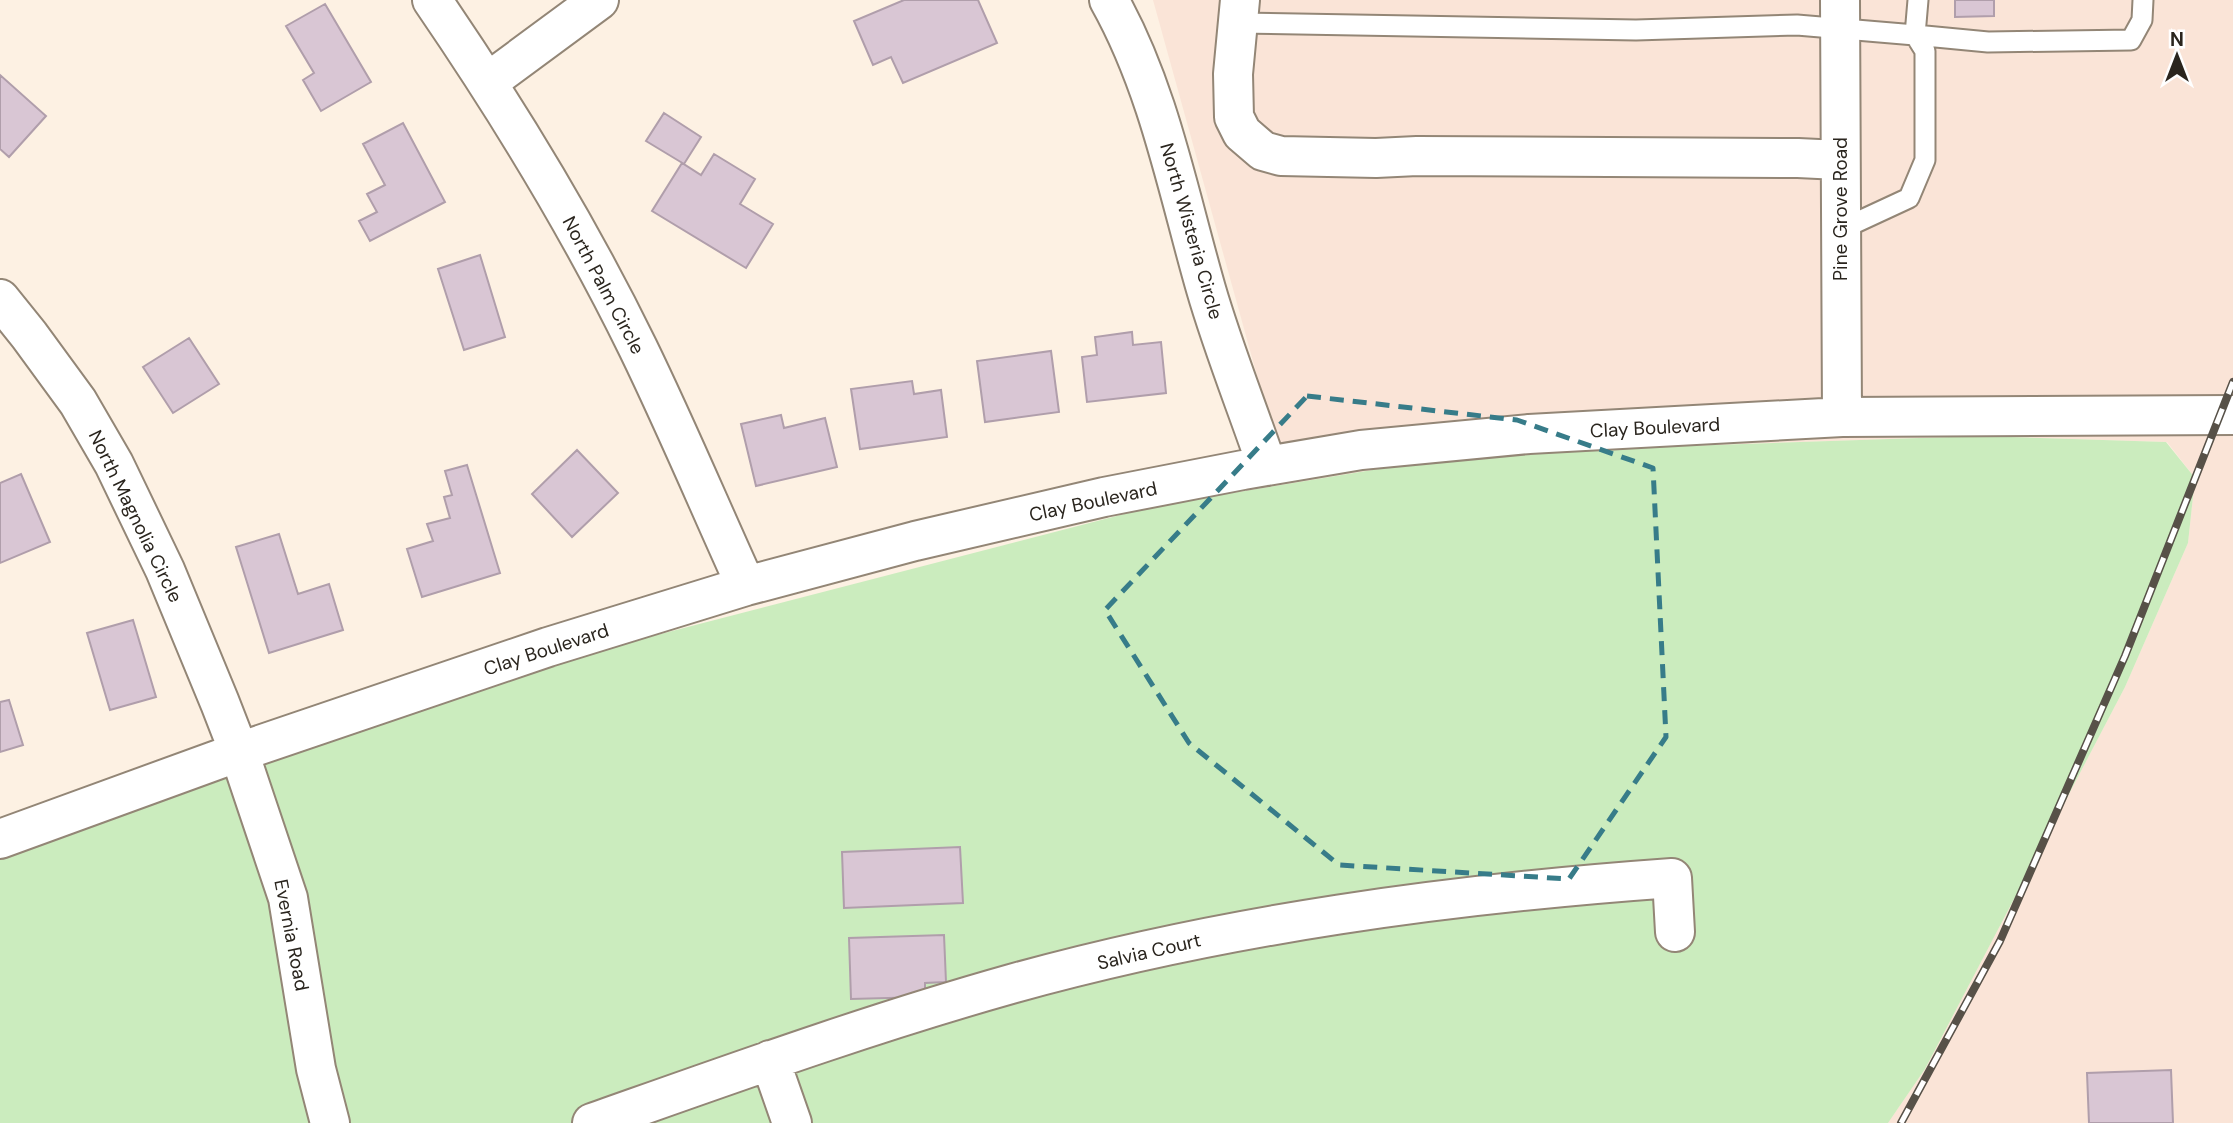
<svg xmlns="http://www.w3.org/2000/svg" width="2233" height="1123" font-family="'DM Sans',sans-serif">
  <rect width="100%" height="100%" fill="#fdf1e3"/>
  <path fill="#fae4d7" d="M 1153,0 L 2233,0 L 2233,1123 L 1888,1123 L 1925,1069 L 2125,687 L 2188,543 L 2195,478 L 2167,442 L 1979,436 L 1476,453 L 1287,484 Z"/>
  <path fill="#cbecbe" d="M 1979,436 L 2166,442 L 2195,478 L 2188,543 L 2125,687 L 1925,1069 L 1888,1123 L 0,1123 L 0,844 L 448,689 L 1159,505 L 1476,453 Z"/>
  <path fill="#d9c6d4" stroke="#b09eab" stroke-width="2" d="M 904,0 L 978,0 L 997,43 L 903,83 L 891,57 L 873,65 L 854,21 Z
    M 1955,0 L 1994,0 L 1994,16 L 1955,17 Z
    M 325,4 L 371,82 L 321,111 L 303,80 L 314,73 L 286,26 Z
    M 0,75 L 46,116 L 9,157 L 0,149 Z
    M 664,113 L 701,137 L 684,164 L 646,141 Z
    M 403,123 L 445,202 L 370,241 L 359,221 L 377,212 L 367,194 L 385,185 L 363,144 Z
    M 714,154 L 755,179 L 740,204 L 773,224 L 746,268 L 652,211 L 682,163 L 701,175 Z
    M 480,255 L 505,337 L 464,350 L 438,269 Z
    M 1132,332 L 1133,345 L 1161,342 L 1166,393 L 1087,402 L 1082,357 L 1097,355 L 1095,337 Z
    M 189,338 L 219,384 L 173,413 L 143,367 Z
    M 1051,351 L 1059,412 L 985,422 L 977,361 Z
    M 912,381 L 914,394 L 941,390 L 947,437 L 860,449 L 851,389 Z
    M 781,415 L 784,428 L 825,418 L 837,467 L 756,486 L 741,424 Z
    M 577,450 L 618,493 L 572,537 L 532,494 Z
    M 467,465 L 500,573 L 422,597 L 407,549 L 433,541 L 427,524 L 450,518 L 444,497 L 452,495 L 445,471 Z
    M 21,474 L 50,542 L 0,563 L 0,483 Z
    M 279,534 L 298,594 L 329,584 L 343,630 L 269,653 L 236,547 Z
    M 133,620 L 156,697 L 110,710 L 87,633 Z
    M 9,700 L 23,745 L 0,752 L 0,702 Z
    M 960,847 L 963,903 L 844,908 L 842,852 Z
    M 944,935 L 946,982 L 925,983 L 925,997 L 851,999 L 849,938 Z
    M 2171,1070 L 2173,1123 L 2089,1123 L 2087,1073 Z"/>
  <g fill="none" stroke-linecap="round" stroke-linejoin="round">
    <defs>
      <path id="lane" d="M 1918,0 L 1915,35 L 1988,42 L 2131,40 L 2142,20 L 2143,0
        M 1238,23 L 1636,30 L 1797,25 L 1915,35 L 1925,51 L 1925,160 L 1909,198 L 1840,230"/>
      <path id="street" d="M 432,0 C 508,111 579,227 638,348 C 676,426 710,507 746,586
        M 1109,0 C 1159,89 1178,192 1206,289 C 1223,348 1247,407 1267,466
        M 1240,0 L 1233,74 L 1234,117 L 1242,133 L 1263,151 L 1281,156 L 1376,158 L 1417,156 L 1798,158 L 1839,160
        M 1840,0 L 1842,417
        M 488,82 L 599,0
        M 0,299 L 29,335 L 78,402 L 114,464 L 165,570 L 220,703 L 239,752 L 288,898 L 316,1069 L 330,1123
        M 0,839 L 239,752 L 548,647 L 746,586 L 915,541 L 1104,497 L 1243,470 L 1361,450 L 1529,434 L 1842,417 L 2233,415
        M 770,1060 L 792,1123
        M 592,1123 C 731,1074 869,1024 1011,984 C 1227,924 1449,894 1672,878 L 1675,932"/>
    </defs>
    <use href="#lane" stroke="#938676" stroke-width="23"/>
    <use href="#street" stroke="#938676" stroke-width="42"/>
    <use href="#lane" stroke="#fff" stroke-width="19"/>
    <use href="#street" stroke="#fff" stroke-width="38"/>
    <defs>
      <path id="rail" d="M 1901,1123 L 2000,941 L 2125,656 L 2233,382"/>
    </defs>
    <use href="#rail" stroke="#575148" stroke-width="8"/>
    <use href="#rail" stroke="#fff" stroke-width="5" stroke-dasharray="16" stroke-linecap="butt"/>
  </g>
  <path fill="none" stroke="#377c89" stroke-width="5" stroke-dasharray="14 9" stroke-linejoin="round" d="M 1307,396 L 1517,420 L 1653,468 L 1666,737 L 1569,879 L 1339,865 L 1189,743 L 1105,610 Z"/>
  <g text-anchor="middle" stroke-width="6" stroke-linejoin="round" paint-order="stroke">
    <g font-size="19" fill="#2a251e" stroke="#fff">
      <text transform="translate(1840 209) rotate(-90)" y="7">Pine Grove Road</text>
      <text transform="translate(1192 231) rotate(74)" y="7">North Wisteria Circle</text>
      <text transform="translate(604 285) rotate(62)" y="7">North Palm Circle</text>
      <text transform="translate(1655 427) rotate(-3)" y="7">Clay Boulevard</text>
      <text transform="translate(1093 501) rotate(-12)" y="7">Clay Boulevard</text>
      <text transform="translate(136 516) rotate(64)" y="7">North Magnolia Circle</text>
      <text transform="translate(546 649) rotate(-18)" y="7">Clay Boulevard</text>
      <text transform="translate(292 935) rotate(79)" y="7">Evernia Road</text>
      <text transform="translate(1149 951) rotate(-13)" y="7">Salvia Court</text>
    </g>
  </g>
  <g transform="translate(2177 56)" stroke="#ffffff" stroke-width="5" paint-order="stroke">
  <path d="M0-5L12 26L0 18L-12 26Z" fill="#2a251e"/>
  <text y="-10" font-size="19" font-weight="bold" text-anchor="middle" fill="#2a251e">N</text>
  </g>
</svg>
